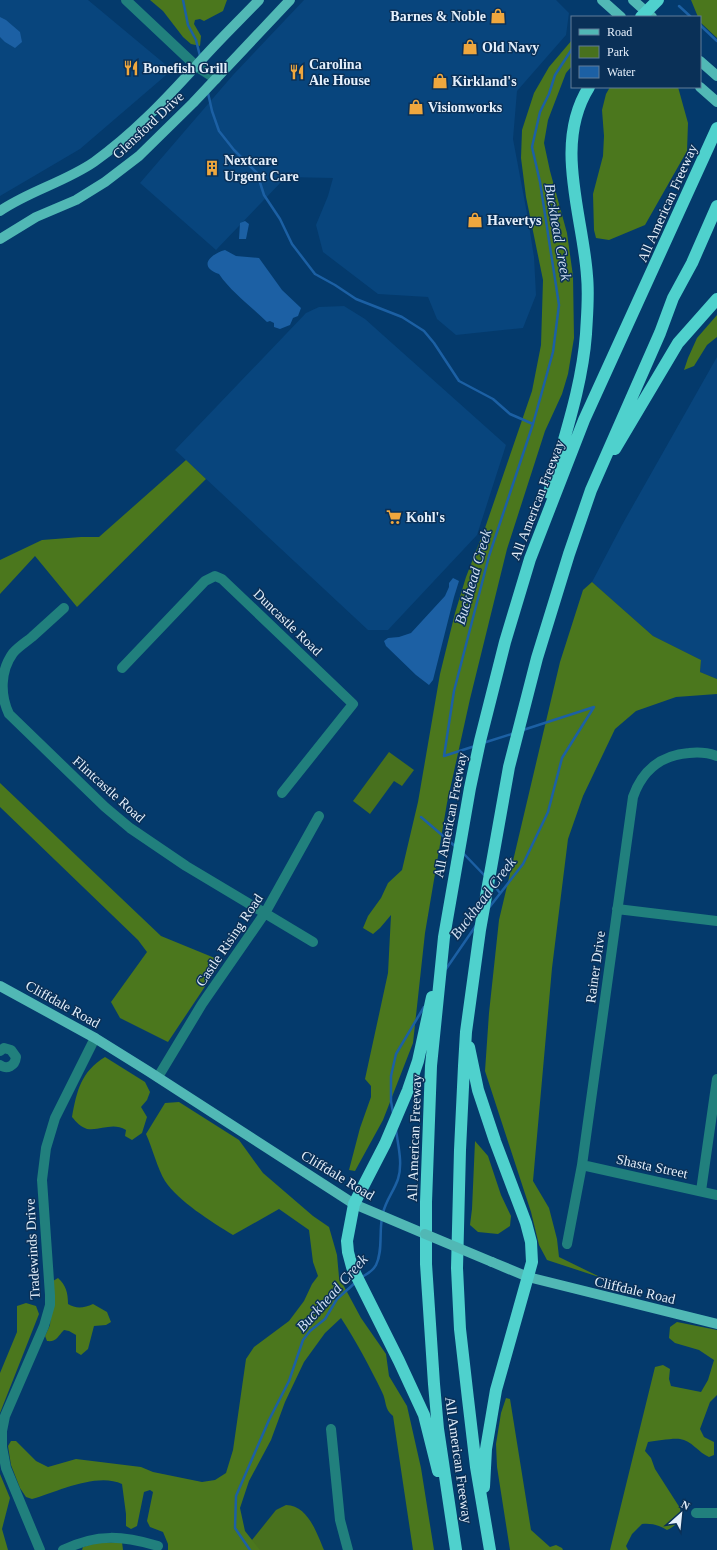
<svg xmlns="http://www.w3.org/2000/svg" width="717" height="1550" font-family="Georgia,serif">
  <rect width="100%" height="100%" fill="#043a6c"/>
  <path fill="#08457d" d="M 0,0 L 88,0 L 172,70 L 80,149 L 0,196 Z
    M 304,0 L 556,0 L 569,13 L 566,35 L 517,91 L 513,139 L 528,219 L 534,257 L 536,295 L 523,328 L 456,335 L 437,319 L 428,297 L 378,294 L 323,252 L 316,225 L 328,196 L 333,178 L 286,177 L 216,250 L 140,183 L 233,75 Z
    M 344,306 L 365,319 L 506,445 L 477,535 L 388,630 L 368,630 L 175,450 L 306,313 L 319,307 Z
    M 717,357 L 717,679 L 700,672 L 701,660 L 653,636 L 592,582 L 622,525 Z"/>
  <path fill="#48711e" d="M 389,752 L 414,770 L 402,786 L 394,781 L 370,814 L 353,801 Z
    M 286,1505 C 308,1505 317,1534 324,1550 L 244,1550 L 276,1510 Z"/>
  <path fill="#4b771d" d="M 150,0 L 227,0 L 223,11 L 204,21 L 200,19 L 195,20 L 194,24 L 201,36 L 200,46 L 191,44 L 183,37 L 163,11 Z
    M 691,0 L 717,0 L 717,38 L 700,22 L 700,17 L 698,17 Z
    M 572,40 L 572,66 L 566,73 L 548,120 L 544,143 L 550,171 L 567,233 L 573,276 L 574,338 L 568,374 L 562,394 L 545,431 L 507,549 L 470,699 L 447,803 L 425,933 L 413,1043 L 383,1120 L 355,1171 L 349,1170 L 360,1128 L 371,1097 L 371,1086 L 365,1079 L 388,973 L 391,915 L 380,928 L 373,934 L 363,928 L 368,916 L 381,898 L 388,883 L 402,870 L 418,802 L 440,674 L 455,613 L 466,577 L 485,528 L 532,391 L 541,345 L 543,280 L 526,197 L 521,158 L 522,130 L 534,93 L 549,67 Z
    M 610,87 L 678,87 L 688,123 L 687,151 L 645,225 L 609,240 L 596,238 L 594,230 L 593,194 L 603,156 L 604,136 L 602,110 L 606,94 Z
    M 717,315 L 717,337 L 707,345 L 694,366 L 684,370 L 688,358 L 697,338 Z
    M 186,460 L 206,479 L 77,607 L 35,556 L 0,594 L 0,560 L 42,540 L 81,537 L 99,537 Z
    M 592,582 L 653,636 L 701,660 L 700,672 L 717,679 L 717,694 L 676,697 L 636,711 L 615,729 L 583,796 L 568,839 L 552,968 L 533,1181 L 549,1208 L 557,1239 L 559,1257 L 602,1278 L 547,1260 L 539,1245 L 531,1212 L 485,1071 L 489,1013 L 499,920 L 560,662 L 583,590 Z
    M 0,783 L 161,936 L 222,961 L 168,1042 L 120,1018 L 111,1002 L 147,952 L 138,940 L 0,807 Z
    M 105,1057 L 145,1082 L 150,1092 L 147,1100 L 141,1107 L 147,1117 L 142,1133 L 132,1140 L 125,1136 L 126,1130 C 112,1122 101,1131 87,1129 C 81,1127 76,1122 72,1117 C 77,1090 81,1072 105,1057 Z
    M 179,1102 L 239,1140 L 263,1173 L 313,1216 L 329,1227 L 337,1255 L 339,1277 L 361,1318 L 386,1354 L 389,1376 L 407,1406 L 421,1468 L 434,1550 L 413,1550 L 393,1416 C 384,1409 387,1402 382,1392 C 370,1367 356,1341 341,1318 L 325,1333 L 304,1362 L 285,1402 L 271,1440 L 249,1481 L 240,1508 L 245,1531 L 260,1550 L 166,1550 L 168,1550 L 168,1544 L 163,1532 L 150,1527 L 147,1521 L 153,1492 L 150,1490 L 144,1492 L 137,1526 L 131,1529 L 126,1526 L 126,1514 L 122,1484 C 97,1472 57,1492 32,1499 L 26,1497 L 20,1488 L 11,1465 L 8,1446 L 11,1441 L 16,1441 L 36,1461 L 48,1467 L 76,1459 L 141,1467 L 153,1472 L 202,1482 L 215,1480 L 226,1473 L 233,1450 L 246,1359 L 254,1347 L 289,1321 L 304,1301 L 312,1284 L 318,1276 L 313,1262 L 309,1230 L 279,1209 L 233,1235 C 212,1222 178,1201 165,1181 C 158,1170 152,1147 146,1134 L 165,1103 Z
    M 475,1141 L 488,1156 L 501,1195 L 511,1216 L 510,1226 L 498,1234 L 478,1232 L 470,1225 L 472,1209 Z
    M 58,1278 C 66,1285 68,1293 68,1304 C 76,1309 84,1308 93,1304 L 107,1312 L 111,1322 L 106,1325 L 94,1326 L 88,1349 L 81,1355 L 76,1352 L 76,1335 L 69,1331 L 64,1330 C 57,1337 57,1342 47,1341 L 45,1336 L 50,1325 L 53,1281 Z
    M 26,1303 L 36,1306 L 39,1314 L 0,1413 L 0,1373 L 17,1332 L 17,1306 Z
    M 677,1322 L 717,1330 L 717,1395 L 710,1402 L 700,1429 L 704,1437 L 714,1442 L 714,1455 L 709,1457 C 699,1453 691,1440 680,1439 C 672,1438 657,1441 648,1442 L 645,1451 L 651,1458 L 655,1469 L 680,1508 C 682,1518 677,1526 667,1530 C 659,1525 651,1523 642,1524 L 632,1534 L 626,1546 L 628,1550 L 610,1550 L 655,1367 L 663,1365 L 670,1369 L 669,1379 L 671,1386 L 701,1392 L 708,1380 L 714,1360 L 699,1350 L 675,1343 L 669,1338 L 670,1327 Z
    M 506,1398 L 510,1399 L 531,1530 L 550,1547 L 556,1545 L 562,1548 L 563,1550 L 510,1550 L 497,1467 L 496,1444 L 501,1413 Z
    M 0,1474 L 10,1498 L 2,1529 L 8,1550 L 0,1550 Z
    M 122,1542 L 123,1550 L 82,1550 L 83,1547 L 96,1543 Z"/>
  <path fill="#1c60a4" d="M 0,17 L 6,20 L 20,32 L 22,42 L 15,48 L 5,42 L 0,37 Z
    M 245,221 L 249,224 L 246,239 L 239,239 L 240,223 Z
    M 225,250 L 236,256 L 259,258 L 282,290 L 301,308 L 298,316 L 293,318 L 290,325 L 280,329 L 274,327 L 274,323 L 270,321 L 267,322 C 251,306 231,292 219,274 C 197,266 211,254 225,250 Z
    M 453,578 L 459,581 L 454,597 L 433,680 L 429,685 L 416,675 L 386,646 L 384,641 L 388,638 L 399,637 L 411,633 L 445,596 L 449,587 L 449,583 Z"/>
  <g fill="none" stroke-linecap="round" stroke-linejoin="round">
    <path stroke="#1c60a4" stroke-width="2.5" d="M 183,0 L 188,25 L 196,40 L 200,56
      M 679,6 L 691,17
      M 700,25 L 717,41
      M 208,93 L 212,111 L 219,131 L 234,150 L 257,173 L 264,195 L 280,219 L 292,244 L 315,274 L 335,285 L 356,299 L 402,317 L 424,331 L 434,343 L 459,381 L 493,399 L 510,414 L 533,424
      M 483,743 L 515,733
      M 475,746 L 444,756 L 454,691 L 489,556 L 533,424 L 553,352 L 559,305 L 540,182 L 532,147 L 540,112 L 549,94 L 555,75 L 572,49
      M 421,817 L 456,847
      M 463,853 L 486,877
      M 492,883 L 500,893
      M 488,909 L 523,864 L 548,812 L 562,758 L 594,707 L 523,730
      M 446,969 L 477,924
      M 393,1113 L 391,1101 L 391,1076 L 396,1054 L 424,1007
      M 383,1213 C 386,1200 394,1191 398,1179 C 403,1164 398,1145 396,1130
      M 362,1277 C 367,1274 373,1271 376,1265 C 383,1251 379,1233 382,1218
      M 250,1550 L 235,1528 L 236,1496 L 269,1420 L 289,1381 L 303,1340 L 310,1331 L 325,1319 L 337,1299 L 356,1282"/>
    <path stroke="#21807d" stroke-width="10" d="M 126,0 L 196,66 L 216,79
      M 64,608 C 53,618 43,627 32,637 C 26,642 18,647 13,653 C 0,671 0,695 9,714 L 105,807 L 130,828 L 186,866 L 313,942
      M 122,668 L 205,581 L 215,576 L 222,579 L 353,704 L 282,793
      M 617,909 L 717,921
      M 0,1051 L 4,1048 L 11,1050 L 16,1057 C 15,1066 7,1070 0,1065
      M 158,1077 L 202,1004 L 265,913 L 319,816
      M 582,1165 L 717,1195
      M 701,1191 L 717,1079
      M 567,1244 L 582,1165 L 633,797 C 642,771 661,755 689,753 C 698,752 709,753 717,756
      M 331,1429 L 340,1520 L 348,1550
      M 696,1513 L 717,1513
      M 40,1550 L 6,1468 L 2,1447 L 2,1431 L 5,1416 L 44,1326 L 50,1305 L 50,1295 L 42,1180 L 46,1148 L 55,1118 L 95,1038
      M 63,1550 C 98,1533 123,1536 158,1546"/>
    <path stroke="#51b8b5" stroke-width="10" d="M 602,0 L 621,17
      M 633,0 L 652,17
      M 700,61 L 717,76
      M 700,87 L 717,102
      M 0,211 C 29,191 65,182 94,162 C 133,134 164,101 196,66 C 216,43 238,22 259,0
      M 0,239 L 36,217 L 76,200 L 105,182 L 139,156 L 193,103 L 290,0
      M 0,986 L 95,1038 L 148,1071 L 354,1204 L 425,1234
      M 492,1262 L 528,1277 L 717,1324"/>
    <path stroke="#4fd1cd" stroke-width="12" d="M 641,17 L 658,0
      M 615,449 L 678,343 L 717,299
      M 549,493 C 563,440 582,388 586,334 C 587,315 589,295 587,276 C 583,215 553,144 589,87
      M 432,997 L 418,1061 L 408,1090 L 385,1144 L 354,1204 L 347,1241 L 348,1252 L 352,1267 L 399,1361 L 424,1415 L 438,1471
      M 469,1047 L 478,1090 L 495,1141 L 526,1223 L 531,1242 L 532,1262 L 496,1390 L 486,1449 L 484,1487
      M 456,1550 L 438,1429 L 434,1384 L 426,1264 L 426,1202 L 431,1066 L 444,937 L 470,788 L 480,741 L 505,642 L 530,559 L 584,420 L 717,128
      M 490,1550 L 476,1467 L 468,1399 L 460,1329 L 457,1268 L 460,1150 L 464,1066 L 466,1032 L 480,930 L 509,767 L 537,658 L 569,554 L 591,490 L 660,333 L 673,298 L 692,263 L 717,206"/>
    <path stroke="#51b8b5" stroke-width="10" d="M 425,1234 L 492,1262"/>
  </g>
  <defs>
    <symbol id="shop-bare" viewBox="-9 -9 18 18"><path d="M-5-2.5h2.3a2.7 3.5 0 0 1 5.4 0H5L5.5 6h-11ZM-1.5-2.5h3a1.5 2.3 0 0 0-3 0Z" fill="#efa73e" stroke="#0a3057" stroke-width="2.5" paint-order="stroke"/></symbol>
    <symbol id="restaurant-bare" viewBox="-9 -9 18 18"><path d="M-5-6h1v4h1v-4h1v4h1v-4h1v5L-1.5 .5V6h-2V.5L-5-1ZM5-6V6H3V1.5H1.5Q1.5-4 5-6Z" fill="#efa73e" stroke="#0a3057" stroke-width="2.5" paint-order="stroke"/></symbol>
    <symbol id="building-bare" viewBox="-9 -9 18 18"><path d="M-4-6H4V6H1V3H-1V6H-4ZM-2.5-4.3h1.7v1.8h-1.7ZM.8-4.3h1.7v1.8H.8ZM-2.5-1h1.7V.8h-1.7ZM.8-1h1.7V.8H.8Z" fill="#efa73e" stroke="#0a3057" stroke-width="2.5" paint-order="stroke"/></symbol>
    <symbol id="supermarket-bare" viewBox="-9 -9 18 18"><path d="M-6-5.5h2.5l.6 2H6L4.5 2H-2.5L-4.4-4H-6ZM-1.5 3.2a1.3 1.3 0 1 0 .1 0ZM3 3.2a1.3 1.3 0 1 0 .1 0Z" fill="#efa73e" stroke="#0a3057" stroke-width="2.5" paint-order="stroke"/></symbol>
  </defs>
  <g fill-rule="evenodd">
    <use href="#shop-bare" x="487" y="5" width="22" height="22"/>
    <use href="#shop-bare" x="459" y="36" width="22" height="22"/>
    <use href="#restaurant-bare" x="120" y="57" width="22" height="22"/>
    <use href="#restaurant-bare" x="286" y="61" width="22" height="22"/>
    <use href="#shop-bare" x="429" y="70" width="22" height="22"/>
    <use href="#shop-bare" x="405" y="96" width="22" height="22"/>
    <use href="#building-bare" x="201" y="157" width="22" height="22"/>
    <use href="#shop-bare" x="464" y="209" width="22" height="22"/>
    <use href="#supermarket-bare" x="383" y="506" width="22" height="22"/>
  </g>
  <g text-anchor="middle" stroke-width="3" stroke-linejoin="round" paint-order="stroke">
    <g font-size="14" font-weight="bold" fill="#e4effb" stroke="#0a3057" text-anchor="start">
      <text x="486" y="21" text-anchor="end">Barnes &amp; Noble</text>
      <text x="482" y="52">Old Navy</text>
      <text x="309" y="69">Carolina<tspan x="309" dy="16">Ale House</tspan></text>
      <text x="143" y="73">Bonefish Grill</text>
      <text x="452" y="86">Kirkland's</text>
      <text x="428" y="112">Visionworks</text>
      <text x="224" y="165">Nextcare<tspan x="224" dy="16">Urgent Care</tspan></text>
      <text x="487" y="225">Havertys</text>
      <text x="406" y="522">Kohl's</text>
    </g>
    <g font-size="14" fill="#e4effb" stroke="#0a3057">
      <text transform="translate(148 125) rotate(-43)" y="5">Glensford Drive</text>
      <text transform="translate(667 203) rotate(-66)" y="5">All American Freeway</text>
      <text transform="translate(537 500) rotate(-69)" y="5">All American Freeway</text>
      <text transform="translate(288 622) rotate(44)" y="5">Duncastle Road</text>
      <text transform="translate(109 789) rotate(42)" y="5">Flintcastle Road</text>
      <text transform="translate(450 815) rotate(-79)" y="5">All American Freeway</text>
      <text transform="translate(229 940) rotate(-56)" y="5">Castle Rising Road</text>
      <text transform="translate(595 967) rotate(-82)" y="5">Rainer Drive</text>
      <text transform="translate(63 1004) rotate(29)" y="5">Cliffdale Road</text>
      <text transform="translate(414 1138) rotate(-88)" y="5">All American Freeway</text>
      <text transform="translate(652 1166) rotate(12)" y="5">Shasta Street</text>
      <text transform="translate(338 1175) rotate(31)" y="5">Cliffdale Road</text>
      <text transform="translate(32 1249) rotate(-93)" y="5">Tradewinds Drive</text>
      <text transform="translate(635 1290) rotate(13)" y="5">Cliffdale Road</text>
      <text transform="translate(459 1460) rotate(82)" y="5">All American Freeway</text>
    </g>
    <g font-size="15" font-style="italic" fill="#cedef1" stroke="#0a3057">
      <text transform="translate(558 232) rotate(80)" y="5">Buckhead Creek</text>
      <text transform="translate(473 577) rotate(-74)" y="5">Buckhead Creek</text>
      <text transform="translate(483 898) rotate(-53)" y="5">Buckhead Creek</text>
      <text transform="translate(332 1293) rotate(-48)" y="5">Buckhead Creek</text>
    </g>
  </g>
  <rect x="571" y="16" width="130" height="72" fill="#0a3057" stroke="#617c99"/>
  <rect x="579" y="29" width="20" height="6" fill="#51b8b5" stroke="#617c99"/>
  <text x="607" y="36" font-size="12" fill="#e4effb">Road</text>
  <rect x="579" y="46" width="20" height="12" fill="#48711e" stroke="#617c99"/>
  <text x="607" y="56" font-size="12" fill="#e4effb">Park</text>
  <rect x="579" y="66" width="20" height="12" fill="#1c60a4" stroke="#617c99"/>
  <text x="607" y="76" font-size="12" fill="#e4effb">Water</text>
  <g transform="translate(681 1514) rotate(27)" stroke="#0a3057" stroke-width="3" paint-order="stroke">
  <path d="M0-3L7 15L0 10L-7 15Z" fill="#e4effb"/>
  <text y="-6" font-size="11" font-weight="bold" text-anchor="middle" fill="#e4effb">N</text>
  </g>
</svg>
